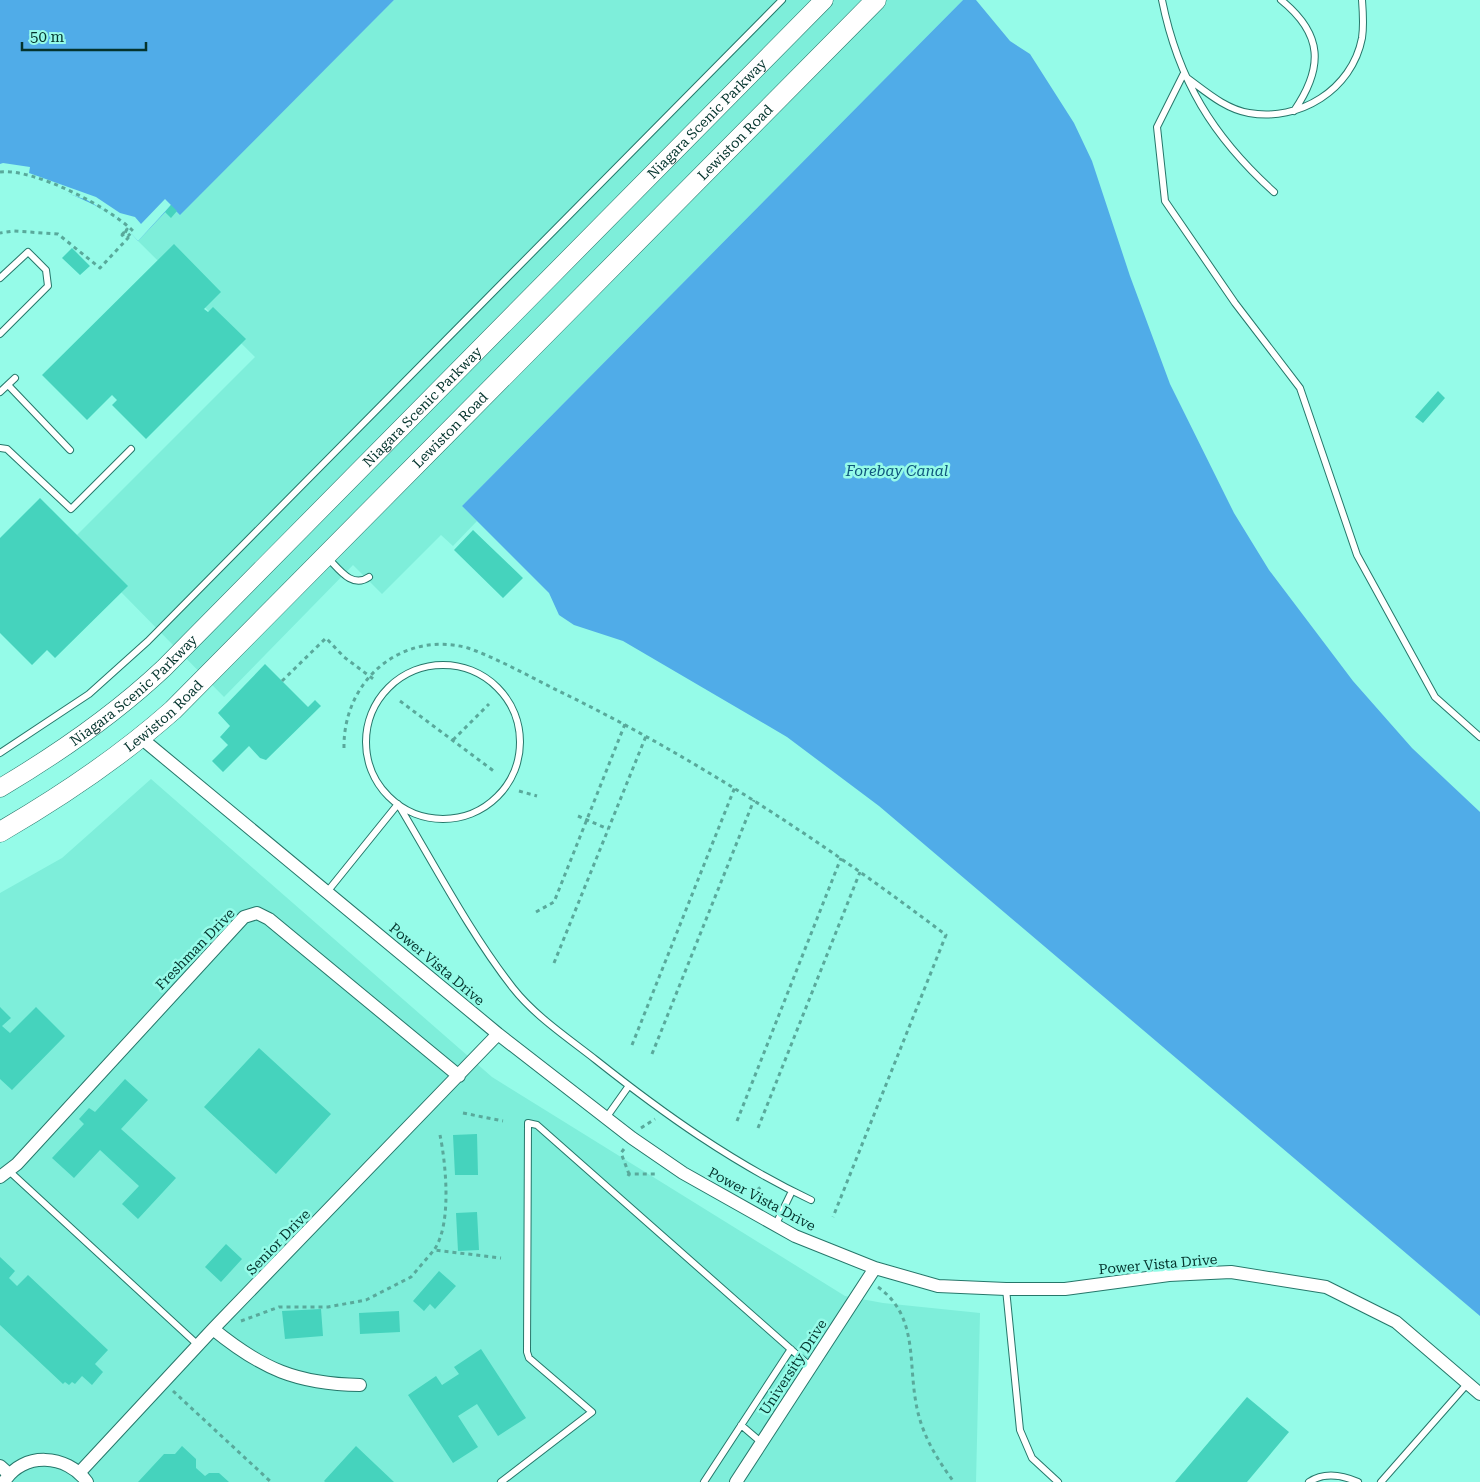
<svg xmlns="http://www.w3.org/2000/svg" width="1480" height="1482" font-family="'Roboto Serif',serif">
  <rect width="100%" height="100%" fill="#95fbe8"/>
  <path fill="#7eeeda" d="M 394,0 L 963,0 L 462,506 L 477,521 L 453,546 L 441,535 L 382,594 L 353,565 L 224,697 L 121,592 L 77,535 L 255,357 L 138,241 L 171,205 L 180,214 Z
    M 151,779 L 492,1077 L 845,1296 L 883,1303 L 980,1313 L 976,1482 L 0,1482 L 0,893 L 62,858 Z"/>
  <path fill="#50ace8" d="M 0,0 L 394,0 L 180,215 L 171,206 L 138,241 C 131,233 124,224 117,218 C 100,204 20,171 0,175 Z
    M 963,0 L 976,0 L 1010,41 L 1030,54 L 1074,123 L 1092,161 L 1130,276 L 1170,384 L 1234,513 L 1269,570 L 1353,681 L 1412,748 L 1480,812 L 1480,1316 L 879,806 L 787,737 L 623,641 L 574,625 L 559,615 L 549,593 L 462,506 Z"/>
  <path fill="#95fbe8" d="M 3,163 L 30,167 L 29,173 L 96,197 L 120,213 L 135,217 L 141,224 L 165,199 L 171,205 L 138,241 L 117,218 L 87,200 L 33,182 L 0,175 L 0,164 Z"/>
  <path fill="#45d3bd" d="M 171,205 L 177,211 L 171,218 L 165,212 Z
    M 174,244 L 221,292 L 204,309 L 208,312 L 213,307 L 246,339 L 146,439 L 112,405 L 117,400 L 112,395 L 87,420 L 42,375 Z
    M 72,248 L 90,266 L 80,275 L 62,258 Z
    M 1438,391 L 1445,398 L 1423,423 L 1415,417 Z
    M 40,498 L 128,586 L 55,658 L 47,650 L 32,665 L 0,633 L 0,538 Z
    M 473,530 L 523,578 L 503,598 L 454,550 Z
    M 265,664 L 308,707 L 315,700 L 321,706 L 266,760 L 260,758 L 249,746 L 223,772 L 212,761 L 228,745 L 220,737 L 230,726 L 218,713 Z
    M 0,1007 L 11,1018 L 2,1026 L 10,1033 L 36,1007 L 65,1036 L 12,1090 L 0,1079 Z
    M 259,1048 L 331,1114 L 276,1174 L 204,1107 Z
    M 125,1079 L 148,1100 L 121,1129 L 176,1178 L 138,1219 L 122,1204 L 139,1186 L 100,1150 L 74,1178 L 52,1158 L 84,1124 L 79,1119 L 89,1108 L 95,1112 Z
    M 477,1134 L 478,1175 L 455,1175 L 453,1135 Z
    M 477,1212 L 479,1250 L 458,1251 L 456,1213 Z
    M 226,1244 L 242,1259 L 221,1282 L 205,1267 Z
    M 0,1257 L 15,1271 L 9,1278 L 17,1286 L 28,1275 L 108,1350 L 95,1364 L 103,1372 L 92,1385 L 82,1376 L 75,1384 L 72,1382 L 69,1385 L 65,1382 L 63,1384 L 0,1325 Z
    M 439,1271 L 456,1286 L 435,1309 L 430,1304 L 424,1311 L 413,1301 Z
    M 321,1309 L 323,1336 L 285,1339 L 282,1311 Z
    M 399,1311 L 400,1332 L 360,1334 L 359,1313 Z
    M 481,1349 L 526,1418 L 498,1436 L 477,1404 L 458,1416 L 478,1447 L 453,1463 L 408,1395 L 436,1376 L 442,1385 L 459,1374 L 454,1367 Z
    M 1247,1397 L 1289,1432 L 1247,1482 L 1175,1482 Z
    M 182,1446 L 196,1459 L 196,1468 L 205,1476 L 209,1473 L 219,1473 L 229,1482 L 138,1482 L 164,1454 L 175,1454 Z
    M 356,1446 L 394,1482 L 325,1482 L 324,1481 Z"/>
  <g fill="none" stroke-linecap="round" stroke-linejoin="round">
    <defs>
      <path id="lane" d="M 1162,0 C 1178,80 1213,137 1274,192
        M 1281,0 C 1323,34 1324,67 1294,111
        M 1362,0 C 1363,13 1364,25 1362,38 C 1352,90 1299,122 1249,113 C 1224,109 1203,89 1183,75 L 1157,127 L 1165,201 L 1235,303 L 1300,388 L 1357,555 L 1435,697 L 1480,737
        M 0,278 L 28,252 L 46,270 L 48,286 L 0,334
        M 8,385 L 70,450
        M 0,392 L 15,378
        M 0,448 L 7,449 L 71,509 L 131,449
        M 327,557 C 339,569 352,589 369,577
        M366 742a77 77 0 1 1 154 0a77 77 0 1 1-154 0Z
        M 0,753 L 89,694 L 148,641 L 782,0
        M 327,892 L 398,804 C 434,864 470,933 513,988 C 535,1016 568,1038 596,1060 C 664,1114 733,1163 811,1200
        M 606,1118 L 628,1087
        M 8,1170 L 198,1345
        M 775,1226 L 792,1191
        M 1006,1289 L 1020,1430 L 1032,1458 L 1058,1482
        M 741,1425 L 762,1443
        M 501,1482 L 592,1412 L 529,1358 L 527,1352 L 528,1123 L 537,1125 L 811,1367
        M 704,1482 L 791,1349
        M 1309,1482 C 1324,1472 1342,1475 1358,1482
        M 1381,1482 L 1468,1383"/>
      <path id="street" d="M 141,738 L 498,1034 L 632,1138 L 683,1173 L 795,1236 L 875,1268 L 938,1286 L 1006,1289 L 1065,1289 L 1169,1275 L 1231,1272 L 1326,1287 L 1396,1322 L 1480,1394
        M 0,1177 L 17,1164 L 244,917 L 257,913 L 269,919 L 459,1076
        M 213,1329 C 262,1369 297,1384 360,1385
        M 0,1466 L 9,1474
        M 80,1472 L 213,1329 L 498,1034
        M 4,1482 C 23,1451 67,1454 87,1482
        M 736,1482 L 875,1268"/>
      <g id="secondary">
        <path id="s1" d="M 0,788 C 59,753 114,715 164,668 L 824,0"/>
      </g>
      <g id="primary">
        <path id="s2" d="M 0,832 C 62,796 120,757 173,710 L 876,0"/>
      </g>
    </defs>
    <use href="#lane" stroke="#26776a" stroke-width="8"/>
    <use href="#street" stroke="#26776a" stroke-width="14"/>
    <use href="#secondary" stroke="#26776a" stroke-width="19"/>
    <use href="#primary" stroke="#26776a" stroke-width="21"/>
    <path stroke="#59a99b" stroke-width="3" stroke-dasharray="4 4" stroke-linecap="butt" d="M 0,172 C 34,168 109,207 133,231 L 128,236 L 125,233 L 127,229 L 120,237 L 124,234 L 128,238 L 100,268 L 58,234 L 14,231 L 0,233
      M 282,681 L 326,638 L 344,657 L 376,681
      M 400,701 L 495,772
      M 453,740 L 489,704
      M 344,748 C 343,680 402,630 468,648 C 504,661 537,681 571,697 C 704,763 827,845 946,935 L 833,1217
      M 519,791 L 537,796
      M 578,816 L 608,829
      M 536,912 L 554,902 L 625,724
      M 554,963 L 646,736
      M 632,1045 L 735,787
      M 652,1054 L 754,800
      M 463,1113 L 503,1121
      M 737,1121 L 841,858
      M 641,1128 L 655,1119
      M 758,1128 L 860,872
      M 440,1135 C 446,1164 452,1225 434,1250 L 501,1258
      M 624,1149 L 621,1153 L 629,1174
      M 628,1176 L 629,1174 L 655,1174
      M 751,1195 L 762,1186
      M 878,1287 C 918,1316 908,1360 916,1403 C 921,1433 936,1458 954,1482
      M 241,1321 L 279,1307 L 328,1307 L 366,1300 L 411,1277 L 434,1250
      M 173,1391 L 271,1482"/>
    <use href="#lane" stroke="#fff" stroke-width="6"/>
    <use href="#street" stroke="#fff" stroke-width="12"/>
    <use href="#secondary" stroke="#fff" stroke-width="18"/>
    <use href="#primary" stroke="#fff" stroke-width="20"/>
  </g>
  <g text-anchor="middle" stroke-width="5" stroke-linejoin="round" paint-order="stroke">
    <g font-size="14" fill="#04342d" stroke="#95fbe8">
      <text dy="5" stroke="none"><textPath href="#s1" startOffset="976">Niagara Scenic Parkway</textPath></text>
      <text dy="5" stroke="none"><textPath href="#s2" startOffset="1011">Lewiston Road</textPath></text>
      <text dy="5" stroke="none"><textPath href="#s1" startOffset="571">Niagara Scenic Parkway</textPath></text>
      <text dy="5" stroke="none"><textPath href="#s2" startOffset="606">Lewiston Road</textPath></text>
      <text dy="5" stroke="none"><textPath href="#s1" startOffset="166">Niagara Scenic Parkway</textPath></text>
      <text dy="5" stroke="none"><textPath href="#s2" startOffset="201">Lewiston Road</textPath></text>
      <text transform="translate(195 949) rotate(-46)" y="5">Freshman Drive</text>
      <text transform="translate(437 964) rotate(40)" y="5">Power Vista Drive</text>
      <text transform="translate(762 1199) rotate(28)" y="5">Power Vista Drive</text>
      <text transform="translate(278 1242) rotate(-46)" y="5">Senior Drive</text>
      <text transform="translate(1158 1264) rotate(-5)" y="5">Power Vista Drive</text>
      <text transform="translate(793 1367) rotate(-57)" y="5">University Drive</text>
    </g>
    <g font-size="15" font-style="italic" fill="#0f567d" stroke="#95fbe8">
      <text x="897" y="476">Forebay Canal</text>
    </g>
  </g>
  <path d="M22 42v8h124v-8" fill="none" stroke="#04342d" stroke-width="2.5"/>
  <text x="30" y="42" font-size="15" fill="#04342d" stroke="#95fbe8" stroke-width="4" paint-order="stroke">50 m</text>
</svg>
